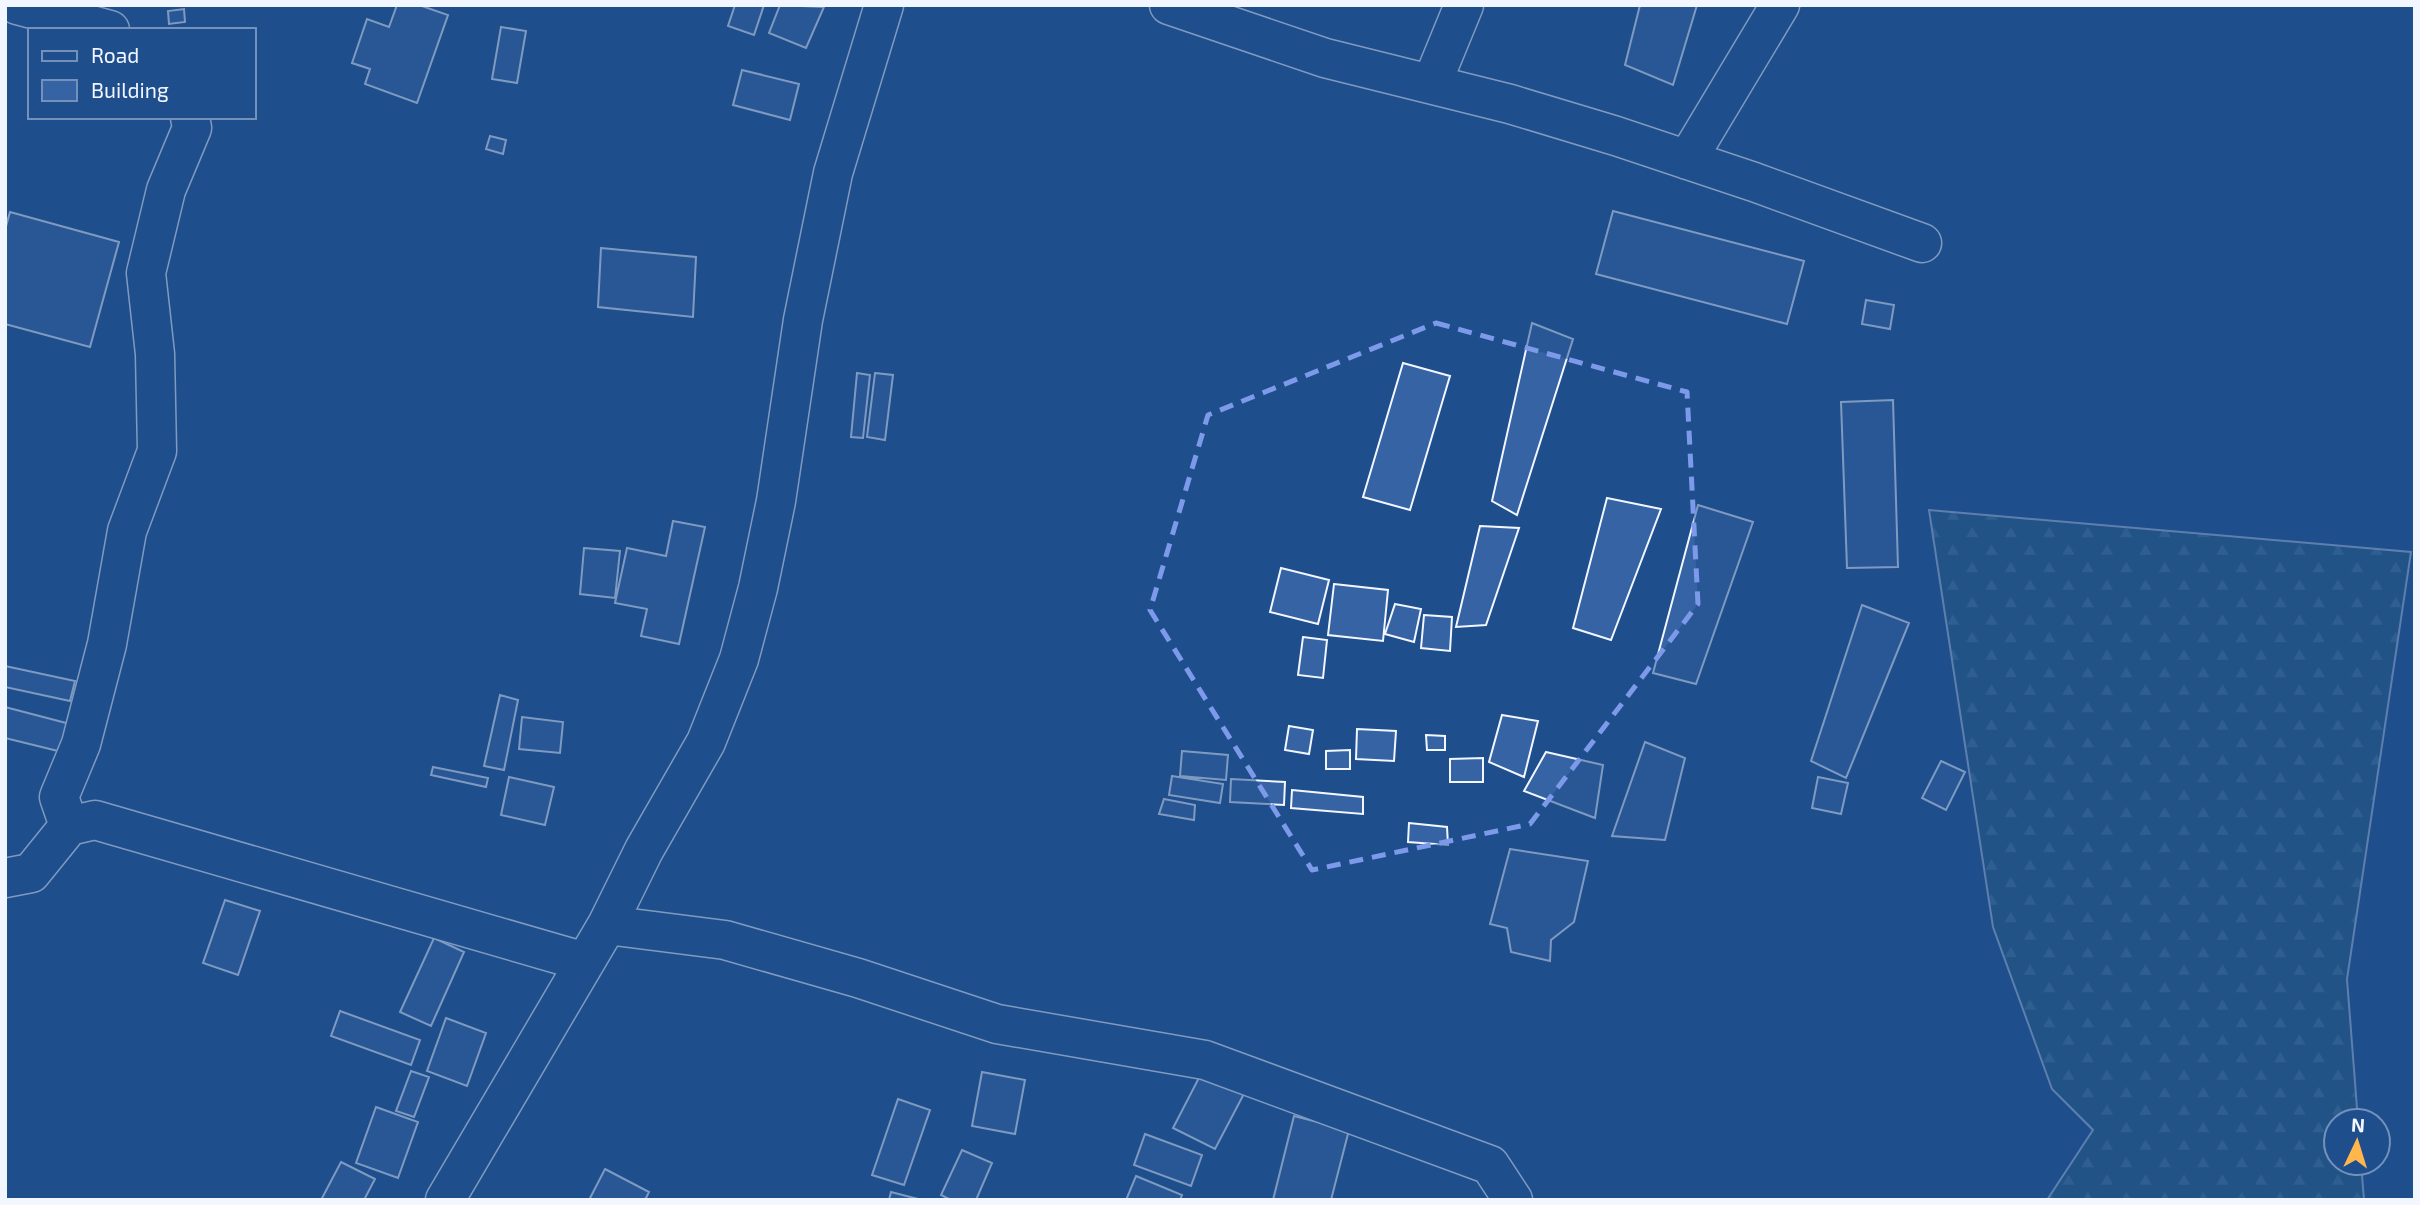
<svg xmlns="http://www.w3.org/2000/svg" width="2420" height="1205" font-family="'Exo 2',sans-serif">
  <defs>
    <pattern id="forest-firs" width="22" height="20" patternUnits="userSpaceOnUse" patternTransform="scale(1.75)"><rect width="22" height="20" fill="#245a82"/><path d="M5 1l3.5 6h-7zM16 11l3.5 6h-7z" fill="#447295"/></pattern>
  </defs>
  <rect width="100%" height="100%" fill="#1f4e8c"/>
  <path fill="url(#forest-firs)" stroke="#a8bbd7" stroke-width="2" d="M 1929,510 L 2411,552 L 2347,979 L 2358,1121 L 2336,1121 L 2336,1163 L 2361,1163 L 2364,1200 L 2047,1200 L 2093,1130 L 2052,1089 L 1993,927 Z"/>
  <path fill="#3563a3" stroke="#f2f6ff" stroke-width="2" d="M 397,5 L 419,5 L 448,15 L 417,103 L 365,84 L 370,69 L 352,63 L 367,19 L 389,27 Z
    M 735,5 L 764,5 L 754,35 L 728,26 Z
    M 780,5 L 824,7 L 806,48 L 769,33 Z
    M 1640,5 L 1697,5 L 1673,85 L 1625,65 Z
    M 184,9 L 185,22 L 169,24 L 168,11 Z
    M 501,27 L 526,31 L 517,83 L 492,79 Z
    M 742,70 L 799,84 L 790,120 L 733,105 Z
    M 490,136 L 506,140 L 503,154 L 486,149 Z
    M 1613,211 L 1804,261 L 1787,324 L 1596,274 Z
    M 10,212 L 119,242 L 90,347 L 5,324 L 5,230 Z
    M 601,248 L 696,257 L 693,317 L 598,307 Z
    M 1866,300 L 1894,305 L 1890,329 L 1862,324 Z
    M 1532,323 L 1573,339 L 1517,515 L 1492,501 Z
    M 1403,363 L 1450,376 L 1410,510 L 1363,497 Z
    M 857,373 L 870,375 L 863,438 L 851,437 Z
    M 875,373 L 893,375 L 885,440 L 867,437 Z
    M 1893,400 L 1898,567 L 1847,568 L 1841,402 Z
    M 1607,498 L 1661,509 L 1611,640 L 1573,628 Z
    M 1698,505 L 1753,522 L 1696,684 L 1653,673 Z
    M 673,521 L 705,527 L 679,644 L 641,636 L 647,609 L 615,603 L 627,548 L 666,556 Z
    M 1480,526 L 1519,528 L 1486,625 L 1456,627 Z
    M 584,548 L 620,551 L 615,598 L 580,594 Z
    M 1281,568 L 1329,580 L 1318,624 L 1270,612 Z
    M 1334,584 L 1388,590 L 1383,641 L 1328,635 Z
    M 1395,604 L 1421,609 L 1414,642 L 1385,634 Z
    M 1862,605 L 1909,623 L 1846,778 L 1811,761 Z
    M 1424,615 L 1452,617 L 1450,651 L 1421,648 Z
    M 1303,637 L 1327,640 L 1323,678 L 1298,675 Z
    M 5,666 L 75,681 L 70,701 L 5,687 Z
    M 500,695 L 518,700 L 504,770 L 484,766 Z
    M 5,707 L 70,724 L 62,752 L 5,738 Z
    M 1502,715 L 1538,721 L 1524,777 L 1489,762 Z
    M 522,717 L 563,722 L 560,753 L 519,749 Z
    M 1289,726 L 1313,730 L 1309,754 L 1285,750 Z
    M 1357,729 L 1396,731 L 1394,761 L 1356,759 Z
    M 1426,735 L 1445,736 L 1445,750 L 1427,750 Z
    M 1645,742 L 1685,758 L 1665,840 L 1612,836 Z
    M 1350,750 L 1350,769 L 1326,769 L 1326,751 Z
    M 1182,751 L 1228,755 L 1226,780 L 1180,776 Z
    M 1546,752 L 1603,765 L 1595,818 L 1524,791 Z
    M 1483,758 L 1483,782 L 1450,782 L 1450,759 Z
    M 1941,761 L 1965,772 L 1946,810 L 1922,798 Z
    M 433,767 L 488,778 L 486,787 L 431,775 Z
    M 1172,776 L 1223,784 L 1220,803 L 1169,795 Z
    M 509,777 L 554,787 L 545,825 L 501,815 Z
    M 1818,777 L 1848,783 L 1841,814 L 1812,808 Z
    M 1231,779 L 1285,782 L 1284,805 L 1230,802 Z
    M 1292,790 L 1363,797 L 1363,814 L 1291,808 Z
    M 1164,799 L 1195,805 L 1194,820 L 1159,814 Z
    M 1409,823 L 1447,827 L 1448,845 L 1408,842 Z
    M 1510,849 L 1588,861 L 1574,922 L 1551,940 L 1550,961 L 1511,952 L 1507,928 L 1490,924 Z
    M 225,900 L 260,911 L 238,975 L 203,963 Z
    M 434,938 L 464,952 L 431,1026 L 400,1012 Z
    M 340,1011 L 420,1040 L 411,1065 L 331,1036 Z
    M 446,1018 L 486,1033 L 467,1086 L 427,1071 Z
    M 1204,1068 L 1246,1090 L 1215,1149 L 1173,1128 Z
    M 411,1071 L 429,1077 L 414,1117 L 396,1111 Z
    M 982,1072 L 1025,1080 L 1015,1134 L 972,1126 Z
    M 898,1099 L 930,1110 L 904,1185 L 872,1175 Z
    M 376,1107 L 418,1122 L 398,1178 L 356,1163 Z
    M 1294,1116 L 1349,1130 L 1331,1200 L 1273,1200 Z
    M 1145,1134 L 1202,1155 L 1191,1186 L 1134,1165 Z
    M 962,1150 L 992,1163 L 976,1200 L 951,1200 L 941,1195 Z
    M 341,1162 L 375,1179 L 364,1200 L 321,1200 Z
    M 605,1169 L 649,1192 L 645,1200 L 589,1200 Z
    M 1136,1176 L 1182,1195 L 1180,1200 L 1126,1200 Z
    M 891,1192 L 922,1200 L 889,1200 Z"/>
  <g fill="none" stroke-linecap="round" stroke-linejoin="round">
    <defs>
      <path id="minor" d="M 17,5 L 110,30
        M 1169,5 L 1325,58 L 1510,104 L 1616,136 L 1754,182 L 1922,243
        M 1432,83 L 1464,5
        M 1687,160 L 1780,5
        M 69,826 L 59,797 L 81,744 L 107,644 L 127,531 L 157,451 L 155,354 L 146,273 L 166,190 L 192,128 L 190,117
        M 5,878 L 31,873 L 69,826 L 95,820 L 585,962
        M 607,925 L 725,940 L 858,978 L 997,1024 L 1205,1060 L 1490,1165 L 1513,1200
        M 445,1200 L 607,925 L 644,850 L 706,742 L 739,659 L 758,588 L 776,501 L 803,320 L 833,173 L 884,5"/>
    </defs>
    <use href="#minor" stroke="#f2f6ff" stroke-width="41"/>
    <use href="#minor" stroke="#1f4e8c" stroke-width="38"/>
  </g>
  <path d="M0 0H2420V1205H0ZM 1436,323 L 1687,392 L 1698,604 L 1530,824 L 1312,870 L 1150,610 L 1208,415 Z" fill="#1f4e8c" fill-opacity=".55" fill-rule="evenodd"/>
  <path fill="none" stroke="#7d9aea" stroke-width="5" stroke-dasharray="14 9" stroke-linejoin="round" d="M 1436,323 L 1687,392 L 1698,604 L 1530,824 L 1312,870 L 1150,610 L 1208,415 Z"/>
  <rect width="2420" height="1205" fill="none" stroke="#f2f6ff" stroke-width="14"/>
  <rect x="28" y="28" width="228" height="91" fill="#1f4e8c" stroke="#7391ba" stroke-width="2"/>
  <rect x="42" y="51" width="35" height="10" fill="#1f4e8c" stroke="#7391ba" stroke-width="2"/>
  <text x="91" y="63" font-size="21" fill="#f2f6ff">Road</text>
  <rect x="42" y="80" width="35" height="21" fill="#3563a3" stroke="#7391ba" stroke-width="2"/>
  <text x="91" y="98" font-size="21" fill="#f2f6ff">Building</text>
  <g transform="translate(2357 1142) rotate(4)"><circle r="33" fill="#1f4e8c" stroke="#7391ba" stroke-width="2"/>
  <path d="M0-5L12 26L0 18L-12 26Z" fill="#ffb74d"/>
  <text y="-10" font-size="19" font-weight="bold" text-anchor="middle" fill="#f2f6ff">N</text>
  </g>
</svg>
